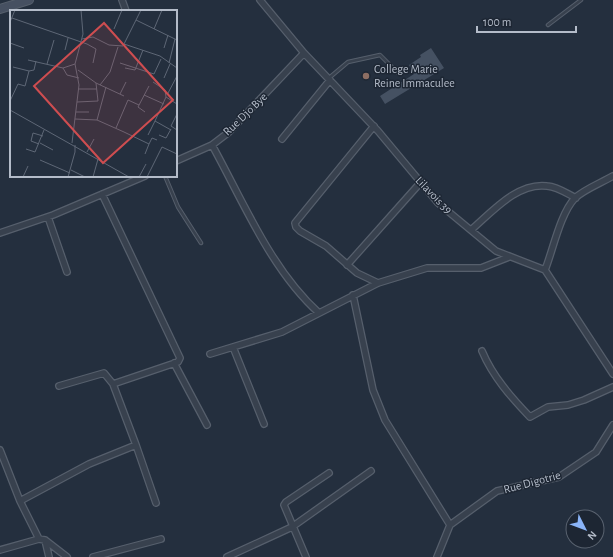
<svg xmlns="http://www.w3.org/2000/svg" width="613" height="557" font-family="'Alegreya Sans',sans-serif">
  <rect width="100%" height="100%" fill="#242f3e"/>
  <path fill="#455162" d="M 431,48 L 444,68 L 385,104 L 380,96 L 414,74 L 409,65 L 421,57 L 420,55 Z"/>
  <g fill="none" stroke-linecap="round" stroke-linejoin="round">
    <defs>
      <path id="service" d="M 548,25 L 581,0
        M 329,78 L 348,62 L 380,55 L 398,73
        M 165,176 L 178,207 L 201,243"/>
      <path id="minor" d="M 122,0 L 126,11
        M 260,0 L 304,53 L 378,131 L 438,203 L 496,251 L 545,270 L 613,374
        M 374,126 L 295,223 L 296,227 L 300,231 L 326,246 L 357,273 L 378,283
        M 282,139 L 330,80
        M 212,145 C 243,201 271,270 319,313
        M 176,161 L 212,145 L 229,132 L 304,53
        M 102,194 L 180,358 L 178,362 L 113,384
        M 48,217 L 67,272
        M 471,230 C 491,213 517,182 547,186 C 558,187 566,193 576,198
        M 0,233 L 53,215 L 145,176
        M 347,265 L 421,182
        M 545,270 C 553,250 560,214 575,198 C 585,189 601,183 613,176
        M 353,295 L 373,390 L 385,420 L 450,525
        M 233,347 L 264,424
        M 482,351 C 493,377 511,397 530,417 L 548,407 L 568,405 L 584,400 L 613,387
        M 210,354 L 282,332 L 378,283 L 427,268 L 481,268 L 509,257
        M 174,363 L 207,425
        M 59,386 L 104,373 L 113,384 L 136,445 L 156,503
        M 0,450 L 20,501 L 39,539
        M 20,501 L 89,464 L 136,445
        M 45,540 L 49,557
        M 0,550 L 39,539 L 45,540 L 67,557
        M 93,557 L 161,539
        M 227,557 L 292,527 L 371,471
        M 306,557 L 284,505 L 286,502 L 329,473
        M 437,557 L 450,525 L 497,491 L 559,477 L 596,452 L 613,425"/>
      <path id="secondary" d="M 0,9 L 29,0"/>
    </defs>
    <use href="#service" stroke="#565f6c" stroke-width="4.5"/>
    <use href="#minor" stroke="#565f6c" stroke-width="8"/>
    <use href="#secondary" stroke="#565f6c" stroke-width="10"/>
    <use href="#service" stroke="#38414e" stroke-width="2.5"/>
    <use href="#minor" stroke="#38414e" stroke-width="5.5"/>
    <use href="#secondary" stroke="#465061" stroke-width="8"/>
  </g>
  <circle fill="#8d6e63" stroke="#1d2633" stroke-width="1.5" cx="366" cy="76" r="4"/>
  <g text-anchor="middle" stroke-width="3" stroke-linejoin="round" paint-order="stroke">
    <g font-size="12" fill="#b4bcc9" stroke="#1d2633" text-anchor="start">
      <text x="374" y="73">College Marie<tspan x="374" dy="14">Reine Immaculee</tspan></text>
    </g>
    <g font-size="12" fill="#b4bcc9" stroke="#1d2633">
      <text transform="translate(245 114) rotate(-44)" y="4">Rue Djo Bye</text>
      <text transform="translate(434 195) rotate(46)" y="4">Lilavois 39</text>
      <text transform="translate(532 482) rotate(-15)" y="4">Rue Digotrie</text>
    </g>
  </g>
  <g transform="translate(10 10)">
    <rect width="167" height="167" fill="#242f3e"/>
    <path fill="none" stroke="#5e6776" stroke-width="1" d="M 2,8 L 77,34 L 86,39 L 83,53M 126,10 L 167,30M 0,12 L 5,0M 104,19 L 112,0M 144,19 L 152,0M 72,29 L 83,27 L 99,35 L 113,36 L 131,0M 0,33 L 14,38M 114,34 L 150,46 L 167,58M 154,38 L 158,25M 55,40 L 58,28M 18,50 L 53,58 L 65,54M 110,53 L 144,64 L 151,49M 159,53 L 165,29M 37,54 L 44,30M 3,57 L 19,61M 53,58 L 57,65 L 69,68M 115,58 L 125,60 L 133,40M 68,60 L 86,73 L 114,86M 154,68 L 160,54M 143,72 L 155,80 L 156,87 L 167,94M 90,75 L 100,62 L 108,37M 68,79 L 87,79M 110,84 L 116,72M 134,85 L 154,94M 157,85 L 167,66M 156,87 L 145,111 L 161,120M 0,91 L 8,74 L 15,76 L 19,61 L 24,60 L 26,51M 67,92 L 88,91 L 86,73M 0,100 L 119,167M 66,102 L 79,102M 135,102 L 128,97 L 139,76M 167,104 L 161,116 L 167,120M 65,109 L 87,110 L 114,122 L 139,134 L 135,144M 87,110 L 96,77M 106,118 L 118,90 L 129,95M 138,125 L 145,111M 149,125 L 156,128 L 161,119M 30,133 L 43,140M 62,133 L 69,75 L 65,54 L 73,24 L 71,0M 29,134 L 21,131 L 23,123 L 33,126M 139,134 L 142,128 L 147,130M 16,139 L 25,142 L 34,120M 77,142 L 84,129M 30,150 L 60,163M 61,160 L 75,167M 13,167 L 18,156M 58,167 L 65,142 L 65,135M 83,167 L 88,149M 129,167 L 136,154M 137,167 L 152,137 L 167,144"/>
    <path fill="#ce4d50" fill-opacity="0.15" stroke="#ce4d50" stroke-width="2" d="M 94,13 L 163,90 L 93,153 L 24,76 Z"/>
    <rect width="167" height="167" fill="none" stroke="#b4bcc9" stroke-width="2"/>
  </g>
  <g transform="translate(585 529) rotate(132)"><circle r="19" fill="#1d2633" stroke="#59626f"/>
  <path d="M0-3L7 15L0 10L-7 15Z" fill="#8ab4f8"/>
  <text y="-6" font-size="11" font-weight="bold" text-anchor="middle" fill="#b4bcc9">N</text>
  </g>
  <path d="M477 26v6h99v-6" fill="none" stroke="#b4bcc9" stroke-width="2"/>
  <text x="483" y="26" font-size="12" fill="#b4bcc9" stroke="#1d2633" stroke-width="3" paint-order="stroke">100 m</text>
</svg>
